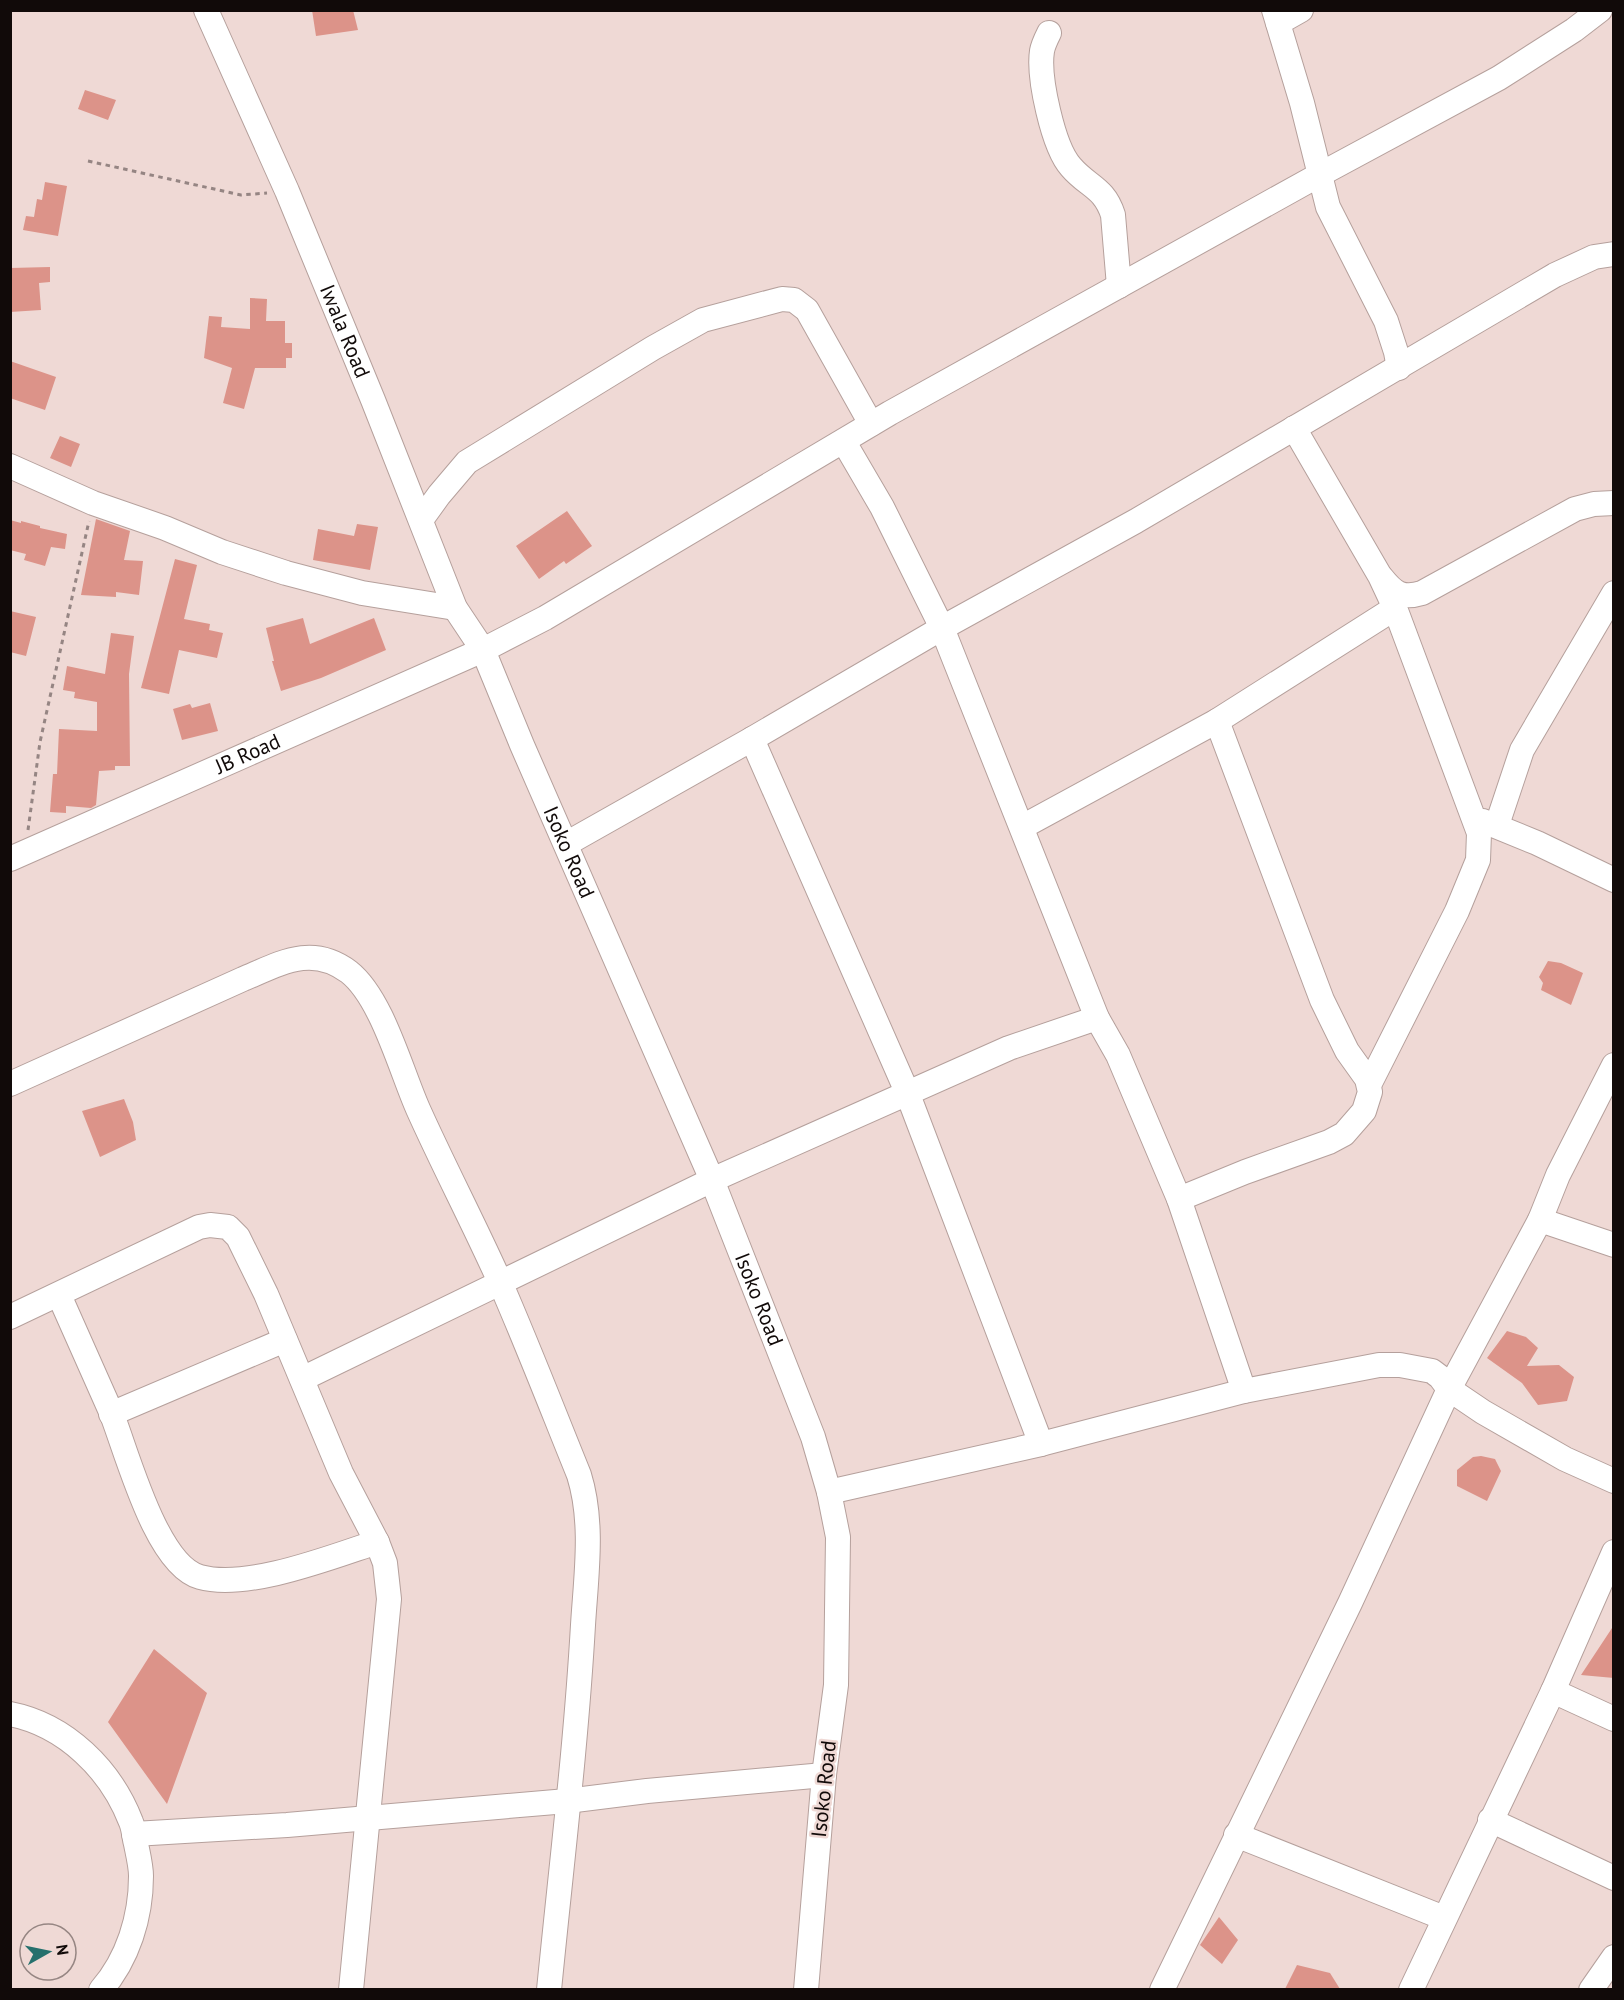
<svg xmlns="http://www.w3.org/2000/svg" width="1624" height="2000" font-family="'PT Sans',sans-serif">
  <rect width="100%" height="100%" fill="#efd9d5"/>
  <path fill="#dc9389" d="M 312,10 L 353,10 L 358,30 L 316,36 Z
    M 85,90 L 116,100 L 108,120 L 78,109 Z
    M 45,182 L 67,186 L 58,236 L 23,230 L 26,216 L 34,217 L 37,199 L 42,200 Z
    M 50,267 L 50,282 L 39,283 L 41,310 L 10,312 L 10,268 Z
    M 250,298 L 267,299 L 266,321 L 285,321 L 285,343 L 292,343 L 292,358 L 286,358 L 286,368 L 255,368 L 244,409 L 223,403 L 232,368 L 204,358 L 209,316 L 222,317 L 221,327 L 250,329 Z
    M 10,361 L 56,377 L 45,410 L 10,398 Z
    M 60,436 L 80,444 L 71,467 L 50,458 Z
    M 567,511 L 592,546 L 566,564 L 564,561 L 539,579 L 516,546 Z
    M 96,519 L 130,531 L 124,560 L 143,561 L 139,595 L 116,592 L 116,597 L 81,595 Z
    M 10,520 L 21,523 L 21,521 L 40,526 L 40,528 L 67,534 L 65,549 L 51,547 L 45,566 L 24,560 L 26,554 L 10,550 Z
    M 357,524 L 378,527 L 370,570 L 313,560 L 318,529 L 354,536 Z
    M 175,559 L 197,565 L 184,619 L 210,624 L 209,630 L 223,633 L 217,658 L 179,650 L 169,694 L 141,688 Z
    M 10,611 L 36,617 L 26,656 L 10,652 Z
    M 303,618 L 310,644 L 374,618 L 386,650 L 321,678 L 281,691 L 272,661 L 274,661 L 266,628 Z
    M 111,633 L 134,636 L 129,674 L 130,766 L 115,766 L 115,770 L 99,771 L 96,805 L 91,808 L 66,806 L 66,813 L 50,812 L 53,774 L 57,774 L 59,729 L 97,731 L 97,702 L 74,698 L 75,692 L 63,690 L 67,666 L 105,674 Z
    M 210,703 L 218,731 L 182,740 L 173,709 L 190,704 L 192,708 Z
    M 1548,961 L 1561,963 L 1583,973 L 1571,1005 L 1541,990 L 1543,983 L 1539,977 Z
    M 124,1099 L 133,1122 L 136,1140 L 100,1157 L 82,1111 Z
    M 1507,1331 L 1526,1337 L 1538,1348 L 1527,1366 L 1559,1365 L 1574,1377 L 1567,1401 L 1538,1405 L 1522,1383 L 1487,1358 Z
    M 1481,1456 L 1495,1459 L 1501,1471 L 1487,1501 L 1457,1486 L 1457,1470 L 1473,1457 Z
    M 1614,1625 L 1614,1678 L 1581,1675 Z
    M 154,1649 L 207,1693 L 167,1804 L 108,1722 Z
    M 1219,1917 L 1238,1940 L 1222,1964 L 1200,1945 Z
    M 1297,1965 L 1330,1973 L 1340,1989 L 1285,1989 Z"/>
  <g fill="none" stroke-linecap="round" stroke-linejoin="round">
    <defs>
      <g id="minor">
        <path id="s1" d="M 206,10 L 287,191 L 373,400 L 455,608 L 483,650 L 522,745 L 712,1180 L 813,1437 L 829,1492 L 838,1537 L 836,1685 L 824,1775 L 806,1990"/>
        <path d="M 1274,10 L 1302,103 L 1328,207 L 1386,321 L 1396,352 L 1399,368"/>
        <path d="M 1278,23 L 1301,10"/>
        <path d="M 1049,33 C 1046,39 1043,45 1042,51 C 1038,77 1053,147 1071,167 C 1088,187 1104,187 1113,215 L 1119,286"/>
        <path d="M 1294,428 L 1380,576 L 1395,608 L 1479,833 L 1478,860 L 1457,911 L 1369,1085"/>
        <path d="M 844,442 L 882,507 L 942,628 L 1097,1018 L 1118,1055 L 1179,1199 L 1244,1391"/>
        <path d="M 10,466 L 93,503 L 165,528 L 222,552 L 286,573 L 362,593 L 455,608"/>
        <path d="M 421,520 L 439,495 L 467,462 L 653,348 L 703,320 L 782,299 L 794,300 L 807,310 L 871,424"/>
        <path d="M 1382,578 C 1394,593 1402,599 1422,593 L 1575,509 L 1594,504 L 1614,503"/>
        <path d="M 752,739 L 907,1092 L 1041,1444"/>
        <path d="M 1483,821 L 1537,843 L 1614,880"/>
        <path d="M 1497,825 L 1522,750 L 1614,593"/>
        <path d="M 1022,827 L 1217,721 L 1395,608"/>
        <path d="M 566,844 L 752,739 L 942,628 L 1136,521 L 1555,275 L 1594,257 L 1614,254"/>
        <path id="s2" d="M 10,859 L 483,650 L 545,618 L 890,413 L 1319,175 L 1499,78 L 1574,30 L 1600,10"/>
        <path d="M 10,1084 L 243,979 C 281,963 312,944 349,972 C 382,998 401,1071 418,1109 C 444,1167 474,1224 500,1282 C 528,1346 553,1411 579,1475 C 594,1523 586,1576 583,1625 C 576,1747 561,1868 549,1990"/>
        <path d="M 1179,1199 L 1245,1172 L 1329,1142 L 1344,1134 L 1364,1111 L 1370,1092 L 1367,1079 L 1347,1051 L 1322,1000 L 1217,721"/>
        <path d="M 1540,1220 L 1614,1245"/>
        <path d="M 59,1295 C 76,1334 94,1373 111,1412 C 127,1452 156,1565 200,1577 C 248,1590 331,1557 377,1542"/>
        <path d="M 10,1317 L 199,1227 L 210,1225 L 228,1227 L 238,1237 L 266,1294 L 341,1473 L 377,1542 L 385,1563 L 389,1599 L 351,1990"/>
        <path d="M 302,1379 L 712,1180 L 1009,1048 L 1097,1018"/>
        <path d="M 111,1414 L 285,1340"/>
        <path d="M 829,1492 L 1041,1444 L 1244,1391 L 1379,1365 L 1400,1365 L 1432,1371 L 1440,1377 L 1449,1389 L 1483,1412 L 1565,1459 L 1614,1481"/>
        <path d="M 1553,1691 L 1614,1719"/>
        <path d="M 10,1714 C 66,1725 111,1770 131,1822 C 134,1829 134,1837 136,1844 C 138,1854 141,1866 141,1876 C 141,1917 128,1959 101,1990"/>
        <path d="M 1490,1820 L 1614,1878"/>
        <path d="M 134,1834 L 287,1825 L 567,1801 L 647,1791 L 824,1775"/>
        <path d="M 1236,1835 L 1444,1918"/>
        <path d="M 1162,1990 L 1350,1603 L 1449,1389 L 1540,1220 L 1558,1175 L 1614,1065"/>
        <path d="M 1411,1990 L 1553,1691 L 1614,1552"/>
        <path d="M 1591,1990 L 1614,1957"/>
      </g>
    </defs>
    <use href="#minor" stroke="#b5a09c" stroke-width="26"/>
    <path stroke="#958583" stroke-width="3" stroke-dasharray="4.5 4.5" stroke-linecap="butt" d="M 88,161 L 241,195 L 267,193
      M 28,830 L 40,742 L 89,521"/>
    <use href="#minor" stroke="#fff" stroke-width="24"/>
  </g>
  <g text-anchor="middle" stroke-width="5" stroke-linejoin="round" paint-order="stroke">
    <g font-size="21" fill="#110a09" stroke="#efd9d5">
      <text dy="7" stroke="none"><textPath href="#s1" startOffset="350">Iwala Road</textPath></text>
      <text dy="7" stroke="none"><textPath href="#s2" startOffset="260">JB Road</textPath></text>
      <text dy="7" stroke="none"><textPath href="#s1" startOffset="918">Isoko Road</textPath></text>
      <text dy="7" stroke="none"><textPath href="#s1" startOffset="1404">Isoko Road</textPath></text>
      <text transform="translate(824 1789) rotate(-84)" y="7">Isoko Road</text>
    </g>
  </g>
  <rect width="1624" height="2000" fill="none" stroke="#110a09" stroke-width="24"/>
  <g transform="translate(48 1952) rotate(81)"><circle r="28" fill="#efd9d5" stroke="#968683" stroke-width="1.5"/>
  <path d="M0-4.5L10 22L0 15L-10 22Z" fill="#25706d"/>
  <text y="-9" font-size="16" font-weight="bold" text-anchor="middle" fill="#110a09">N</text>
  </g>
</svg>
